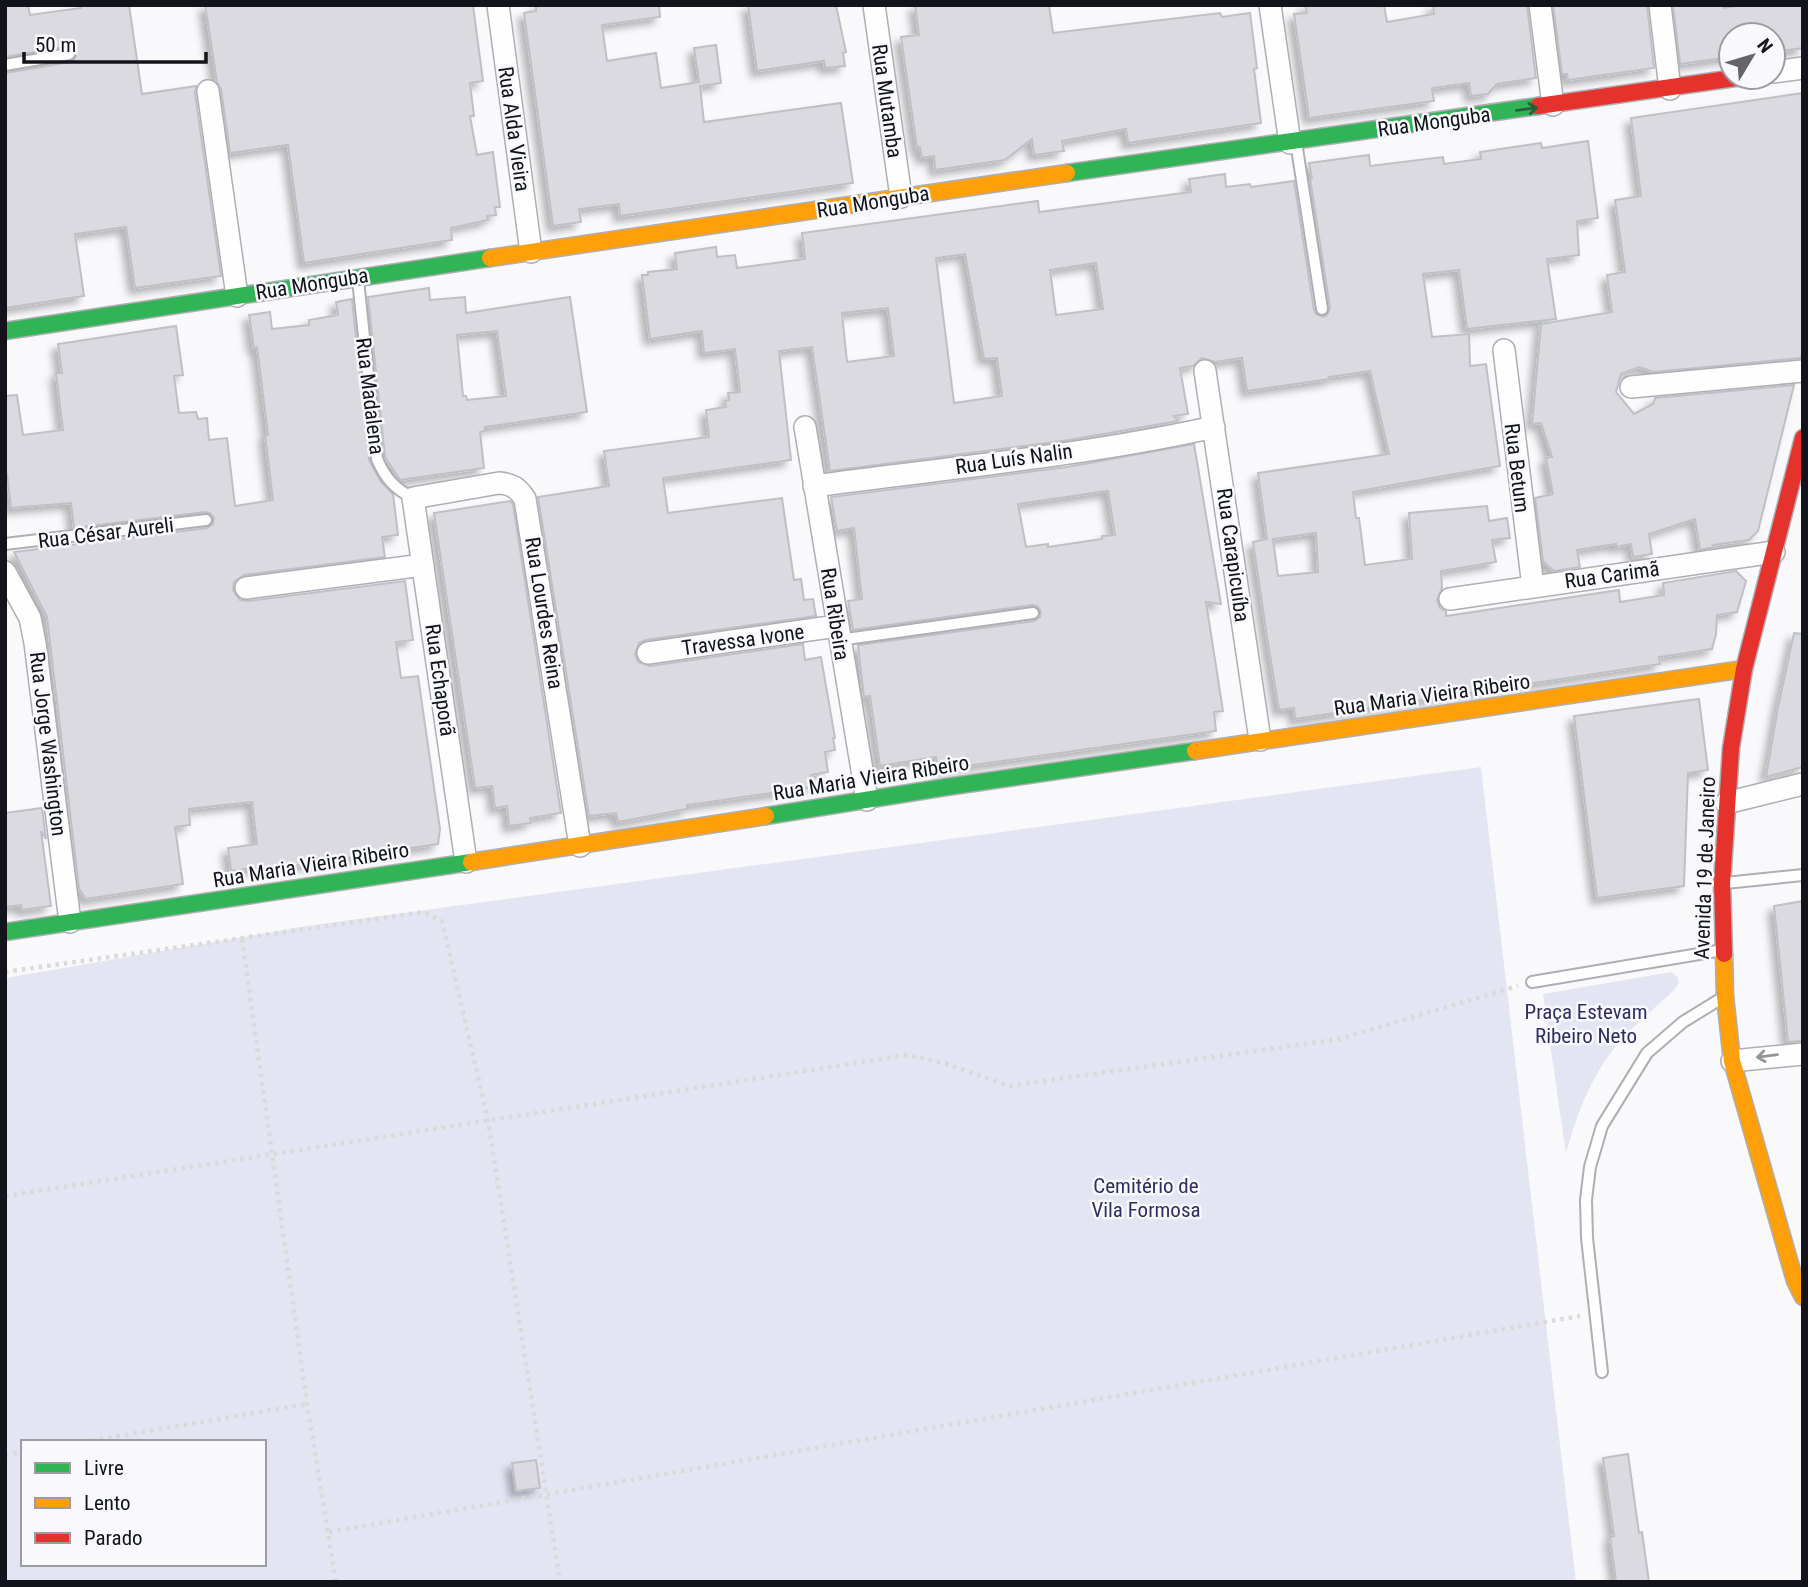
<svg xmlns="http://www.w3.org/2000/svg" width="1808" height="1587" font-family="'Roboto Condensed',sans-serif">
  <defs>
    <filter id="shadow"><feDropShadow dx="-6" dy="6" stdDeviation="3.5" flood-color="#0004"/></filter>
  </defs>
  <rect width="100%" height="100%" fill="#f9f9fc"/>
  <path fill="#e4e5f3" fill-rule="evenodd" d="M 1481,767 L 1576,1582 L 5,1582 L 5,978 L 307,926 ZM 23,1442 L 264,1442 L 264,1564 L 23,1564 Z
    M 1671,972 L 1678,977 L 1679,982 L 1675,989 C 1654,1010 1630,1027 1613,1050 C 1590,1079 1575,1119 1566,1154 L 1543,994 Z"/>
  <path fill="#dadae0" stroke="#bfbfc6" stroke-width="2" fill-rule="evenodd" filter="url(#shadow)" d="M 5,5 L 28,5 L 30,15 L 81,8 L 80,5 L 129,5 L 142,94 L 196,86 L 195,93 L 221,276 L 135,288 L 126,227 L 75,234 L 84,296 L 5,308 L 5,73 L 70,62 L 74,60 L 77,53 L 75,48 L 68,46 L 5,57 Z
    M 205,5 L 473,5 L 483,81 L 470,83 L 474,116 L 470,116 L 477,155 L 493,152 L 500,207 L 495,207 L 496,215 L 487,216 L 488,220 L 451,228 L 452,240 L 304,263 L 288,145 L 230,153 L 221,89 L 217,82 Z
    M 536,5 L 659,5 L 660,17 L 602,25 L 607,61 L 656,53 L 661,88 L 699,82 L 694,48 L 716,45 L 721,83 L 700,86 L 704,122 L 841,103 L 853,183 L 620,216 L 619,204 L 579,209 L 581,222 L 553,226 L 524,13 L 536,11 Z
    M 748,5 L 836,5 L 846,52 L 843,53 L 845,66 L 825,68 L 824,61 L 757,71 Z
    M 915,5 L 1049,5 L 1053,33 L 1220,13 L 1222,17 L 1250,13 L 1257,68 L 1254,69 L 1261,123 L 1128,143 L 1126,129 L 1062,141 L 1064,151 L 1034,155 L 1032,139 L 1005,160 L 935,170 L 934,156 L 922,158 L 920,147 L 917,148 L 901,37 L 919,35 Z
    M 1305,5 L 1384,5 L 1387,22 L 1434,14 L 1433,5 L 1527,5 L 1536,78 L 1497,84 L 1488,94 L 1471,96 L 1469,83 L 1432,88 L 1434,101 L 1309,118 L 1294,14 L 1307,13 Z
    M 1553,5 L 1647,5 L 1654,68 L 1568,80 L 1567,74 L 1562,74 Z
    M 1673,5 L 1723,5 L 1724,8 L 1743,5 L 1803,5 L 1803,48 L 1773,52 L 1773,35 L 1731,35 L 1731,57 L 1680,64 Z
    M 1803,93 L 1803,350 L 1801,358 L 1654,372 L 1639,367 L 1621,374 L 1616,392 L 1634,414 L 1653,404 L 1655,398 L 1794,385 L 1758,531 L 1749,540 L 1713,545 L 1715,547 L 1700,550 L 1695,519 L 1649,534 L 1652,554 L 1633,557 L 1631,544 L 1616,547 L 1616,544 L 1577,550 L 1580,567 L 1554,571 L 1543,561 L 1535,498 L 1553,494 L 1546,458 L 1552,457 L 1541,423 L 1532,424 L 1541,324 L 1612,312 L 1607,275 L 1625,272 L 1615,200 L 1641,196 L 1631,118 Z
    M 1588,141 L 1598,218 L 1577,221 L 1579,255 L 1547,259 L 1556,319 L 1467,329 L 1459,270 L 1423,274 L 1432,337 L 1469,334 L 1470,366 L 1486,364 L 1500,466 L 1353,492 L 1356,518 L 1359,518 L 1365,565 L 1412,559 L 1409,513 L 1487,506 L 1489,521 L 1507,518 L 1510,538 L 1492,540 L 1496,562 L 1441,571 L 1442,588 L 1437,600 L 1440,608 L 1446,611 L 1446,616 L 1619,590 L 1620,602 L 1664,595 L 1663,583 L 1736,571 L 1746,581 L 1737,612 L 1717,615 L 1716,634 L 1712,649 L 1659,657 L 1660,664 L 1295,719 L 1294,708 L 1279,710 L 1267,637 L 1253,542 L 1267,539 L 1258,473 L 1389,454 L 1370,371 L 1329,377 L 1330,379 L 1247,391 L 1242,358 L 1215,362 L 1202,358 L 1193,366 L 1180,368 L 1188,414 L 1174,416 L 1178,421 L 1063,441 L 830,471 L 812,347 L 779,351 L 791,460 L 663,478 L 668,513 L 782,498 L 794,580 L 801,579 L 804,600 L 813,599 L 816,616 L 646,640 L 639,643 L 635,654 L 638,662 L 650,666 L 803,644 L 805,660 L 821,657 L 835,738 L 833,738 L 835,750 L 825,752 L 828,772 L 811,775 L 813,787 L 687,805 L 687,809 L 618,822 L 616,813 L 589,816 L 538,497 L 609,486 L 604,451 L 709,437 L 706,410 L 726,407 L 725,401 L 729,400 L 728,393 L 740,392 L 735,349 L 704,353 L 702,331 L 650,339 L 642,275 L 648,275 L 648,272 L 677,269 L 675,253 L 716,247 L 717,257 L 735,255 L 737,268 L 805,259 L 802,233 L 1038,201 L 1039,212 L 1191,192 L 1189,179 L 1225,174 L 1226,187 L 1250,184 L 1251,187 L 1294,181 L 1314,310 L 1316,314 L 1323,317 L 1327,315 L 1330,308 L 1310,178 L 1312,178 L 1309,163 L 1369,155 L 1370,166 L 1443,157 L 1444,164 L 1481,159 L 1480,152 L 1541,143 L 1542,148 ZM 965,254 L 984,359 L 997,358 L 1002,396 L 954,403 L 936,258 ZM 1096,263 L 1103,309 L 1056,315 L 1050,270 ZM 888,308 L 894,356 L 847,362 L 842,313 ZM 1316,533 L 1318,572 L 1278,576 L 1273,539 Z
    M 429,288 L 430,300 L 465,297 L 466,313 L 570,297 L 587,412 L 485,427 L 485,431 L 480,432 L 484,468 L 400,480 L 385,457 L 368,297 ZM 497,331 L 506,396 L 467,400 L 466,396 L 463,396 L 457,335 Z
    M 352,299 L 369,460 L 381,482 L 393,494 L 398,535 L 382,537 L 385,557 L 244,575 L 234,582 L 233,590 L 240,600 L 248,601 L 405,581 L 413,640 L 396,642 L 401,678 L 418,676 L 440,829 L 438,844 L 261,871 L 261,867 L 231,871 L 228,848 L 257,844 L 252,802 L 189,809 L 190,825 L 175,827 L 183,884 L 86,899 L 79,889 L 47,617 L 14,552 L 207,528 L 213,524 L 214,518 L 210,513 L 205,512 L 74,528 L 71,503 L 11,508 L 7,474 L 5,474 L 5,396 L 17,395 L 23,435 L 63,430 L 56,373 L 62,373 L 58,344 L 176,326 L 183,375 L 174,376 L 179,413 L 196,412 L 198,419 L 207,418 L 209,440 L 227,438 L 235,506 L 273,500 L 265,435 L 268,435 L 257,347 L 254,348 L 249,315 L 270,312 L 272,329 L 309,325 L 309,320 L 338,315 L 336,302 Z
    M 1194,444 L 1221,604 L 1206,602 L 1223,711 L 1214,712 L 1216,731 L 938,770 L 936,757 L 880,766 L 870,696 L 864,697 L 858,645 L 1034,621 L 1040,617 L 1041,611 L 1037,606 L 1032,605 L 853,630 L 848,601 L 862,599 L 854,528 L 837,531 L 831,497 L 1067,467 ZM 1108,491 L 1115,535 L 1102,536 L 1102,539 L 1048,547 L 1048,544 L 1026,547 L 1018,504 Z
    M 510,501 L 513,504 L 561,813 L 530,818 L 531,823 L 509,826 L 507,806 L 495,808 L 492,786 L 475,788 L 434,513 Z
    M 1794,633 L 1803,634 L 1803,767 L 1766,777 L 1778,707 Z
    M 1699,699 L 1708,770 L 1688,773 L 1684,886 L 1597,898 L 1574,716 Z
    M 42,808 L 46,839 L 41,831 L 51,906 L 22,910 L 21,905 L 5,907 L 5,813 Z
    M 1803,901 L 1803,1041 L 1788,1042 L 1774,906 Z
    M 1628,1454 L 1639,1533 L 1642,1532 L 1649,1582 L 1616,1582 L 1610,1537 L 1614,1536 L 1603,1458 Z
    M 536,1460 L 540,1488 L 516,1491 L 512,1463 Z"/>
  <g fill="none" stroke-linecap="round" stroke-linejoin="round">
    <defs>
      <path id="lane" d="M 5,65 L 69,54
        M 1296,142 L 1322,309
        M 358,280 L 377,459 C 385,478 395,489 413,498
        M 5,544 L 206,520
        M 839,640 L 1033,613
        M 1725,883 L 1803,875
        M 1532,982 L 1723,950
        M 1602,1372 L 1587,1238 L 1586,1200 L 1590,1167 L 1602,1126 L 1647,1053 L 1683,1022 L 1722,998"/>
      <path id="street" d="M 498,5 L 531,252
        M 874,5 L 901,197
        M 1270,5 L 1290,143
        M 1540,5 L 1553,105
        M 1660,5 L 1670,89
        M 1773,72 L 1803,68
        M 208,91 L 237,296
        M 1504,350 L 1533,587
        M 1205,371 L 1260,740
        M 1631,387 L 1803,371
        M 805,427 L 867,800
        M 814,486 C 947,468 1083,456 1214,427
        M 5,572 L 30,618 L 35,643 L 70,922
        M 246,588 L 423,565
        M 1450,599 L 1774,552
        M 648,653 L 837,626
        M 1726,803 L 1803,784
        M 466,862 L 413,498 L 499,483 C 512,484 518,488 525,499 L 580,846
        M 1732,1061 L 1803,1054"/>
      <path id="fast" d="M 1067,173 L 1538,106
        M 5,331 L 490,258
        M 766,816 L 946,787 L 1195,751
        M 5,932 L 471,862"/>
      <path id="slow" d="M 490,258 L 1067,173
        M 1195,751 L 1744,669
        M 471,862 L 766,816
        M 1724,954 L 1725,996 L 1732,1061 L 1795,1281 L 1803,1297"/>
      <path id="jam" d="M 1538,106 L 1742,77
        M 1724,954 L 1722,883 L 1731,748 L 1744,669 L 1803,438"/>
    </defs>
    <use href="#lane" stroke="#aeaeb4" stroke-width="14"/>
    <use href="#street" stroke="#aeaeb4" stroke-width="24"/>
    <use href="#fast" stroke="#aeaeb4" stroke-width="19"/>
    <use href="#slow" stroke="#aeaeb4" stroke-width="19"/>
    <use href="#jam" stroke="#aeaeb4" stroke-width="19"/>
    <path stroke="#dadada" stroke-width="4.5" stroke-dasharray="3.5 5" stroke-linecap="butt" d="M 242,939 L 307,1404 L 336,1582
      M 5,972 L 424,912 L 442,921 L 488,1120 L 560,1582
      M 5,1196 L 907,1055 L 944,1063 L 1009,1086 L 1339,1039 L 1518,986
      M 83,1442 L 307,1404
      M 5,1455 L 23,1452
      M 329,1532 L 1580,1316"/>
    <use href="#lane" stroke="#fefeff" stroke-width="10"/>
    <use href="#street" stroke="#fefeff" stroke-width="21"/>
    <use href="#fast" stroke="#30b455" stroke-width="16"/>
    <use href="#slow" stroke="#ff9f0a" stroke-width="16"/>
    <use href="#jam" stroke="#e5322d" stroke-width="16"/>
  </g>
  <defs><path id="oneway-shaft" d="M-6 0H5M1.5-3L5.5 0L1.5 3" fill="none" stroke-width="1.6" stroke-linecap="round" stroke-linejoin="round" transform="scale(1.75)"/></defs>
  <use stroke="#226438" href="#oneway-shaft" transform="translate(1527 109) rotate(-8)"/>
  <use stroke="#949499" href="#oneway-shaft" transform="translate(1767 1056) rotate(173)"/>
  <g text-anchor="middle" stroke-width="5" stroke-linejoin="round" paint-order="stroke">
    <g font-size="21" fill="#13131c" stroke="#f8f8fd">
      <text transform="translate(887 101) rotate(82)" y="7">Rua Mutamba</text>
      <text transform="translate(1434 122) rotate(-8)" y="7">Rua Monguba</text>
      <text transform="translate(514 129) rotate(82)" y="7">Rua Alda Vieira</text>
      <text transform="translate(873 202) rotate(-9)" y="7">Rua Monguba</text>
      <text transform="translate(312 284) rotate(-9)" y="7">Rua Monguba</text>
      <text transform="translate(370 396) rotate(83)" y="7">Rua Madalena</text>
      <text transform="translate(1014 459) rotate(-8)" y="7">Rua Luís Nalin</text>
      <text transform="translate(1517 468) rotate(83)" y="7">Rua Betum</text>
      <text transform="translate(106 533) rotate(-7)" y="7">Rua César Aureli</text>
      <text transform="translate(1233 555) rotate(82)" y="7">Rua Carapicuíba</text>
      <text transform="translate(1612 575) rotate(-8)" y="7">Rua Carimã</text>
      <text transform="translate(544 613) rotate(81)" y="7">Rua Lourdes Reina</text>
      <text transform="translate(835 614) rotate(81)" y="7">Rua Ribeira</text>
      <text transform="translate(743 640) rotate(-8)" y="7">Travessa Ivone</text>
      <text transform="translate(440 680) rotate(82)" y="7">Rua Echaporã</text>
      <text transform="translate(1432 695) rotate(-8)" y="7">Rua Maria Vieira Ribeiro</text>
      <text transform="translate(48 744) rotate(83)" y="7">Rua Jorge Washington</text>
      <text transform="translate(871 778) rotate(-9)" y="7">Rua Maria Vieira Ribeiro</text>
      <text transform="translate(311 865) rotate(-9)" y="7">Rua Maria Vieira Ribeiro</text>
      <text transform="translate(1705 868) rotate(-88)" y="7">Avenida 19 de Janeiro</text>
    </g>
    <g font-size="21" fill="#302e5d" stroke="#f8f8fd">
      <text x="1586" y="1019">Praça Estevam<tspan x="1586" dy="24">Ribeiro Neto</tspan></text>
      <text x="1146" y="1193">Cemitério de<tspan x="1146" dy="24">Vila Formosa</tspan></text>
    </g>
  </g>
  <rect width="1808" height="1587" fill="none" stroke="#13131c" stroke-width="14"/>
  <rect x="21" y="1440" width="245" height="126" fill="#f8f8fd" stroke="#9c9ca3" stroke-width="2"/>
  <rect x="35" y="1463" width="35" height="10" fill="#30b455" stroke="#9c9ca3" stroke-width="2"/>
  <text x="84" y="1475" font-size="21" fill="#13131c">Livre</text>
  <rect x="35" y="1498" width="35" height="10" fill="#ff9f0a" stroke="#9c9ca3" stroke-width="2"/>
  <text x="84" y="1510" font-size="21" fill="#13131c">Lento</text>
  <rect x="35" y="1533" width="35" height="10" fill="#e5322d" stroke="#9c9ca3" stroke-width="2"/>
  <text x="84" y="1545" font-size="21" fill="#13131c">Parado</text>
  <g transform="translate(1752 56) rotate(52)"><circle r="33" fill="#f8f8fd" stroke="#9c9ca3" stroke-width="2"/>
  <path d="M0-5L12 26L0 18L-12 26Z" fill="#64646a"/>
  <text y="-10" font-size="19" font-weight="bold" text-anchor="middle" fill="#13131c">N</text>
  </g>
  <path d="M24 52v10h182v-10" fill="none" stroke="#13131c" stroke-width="3.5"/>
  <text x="35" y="52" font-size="21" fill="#13131c" stroke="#f8f8fd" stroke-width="5" paint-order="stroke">50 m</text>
</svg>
